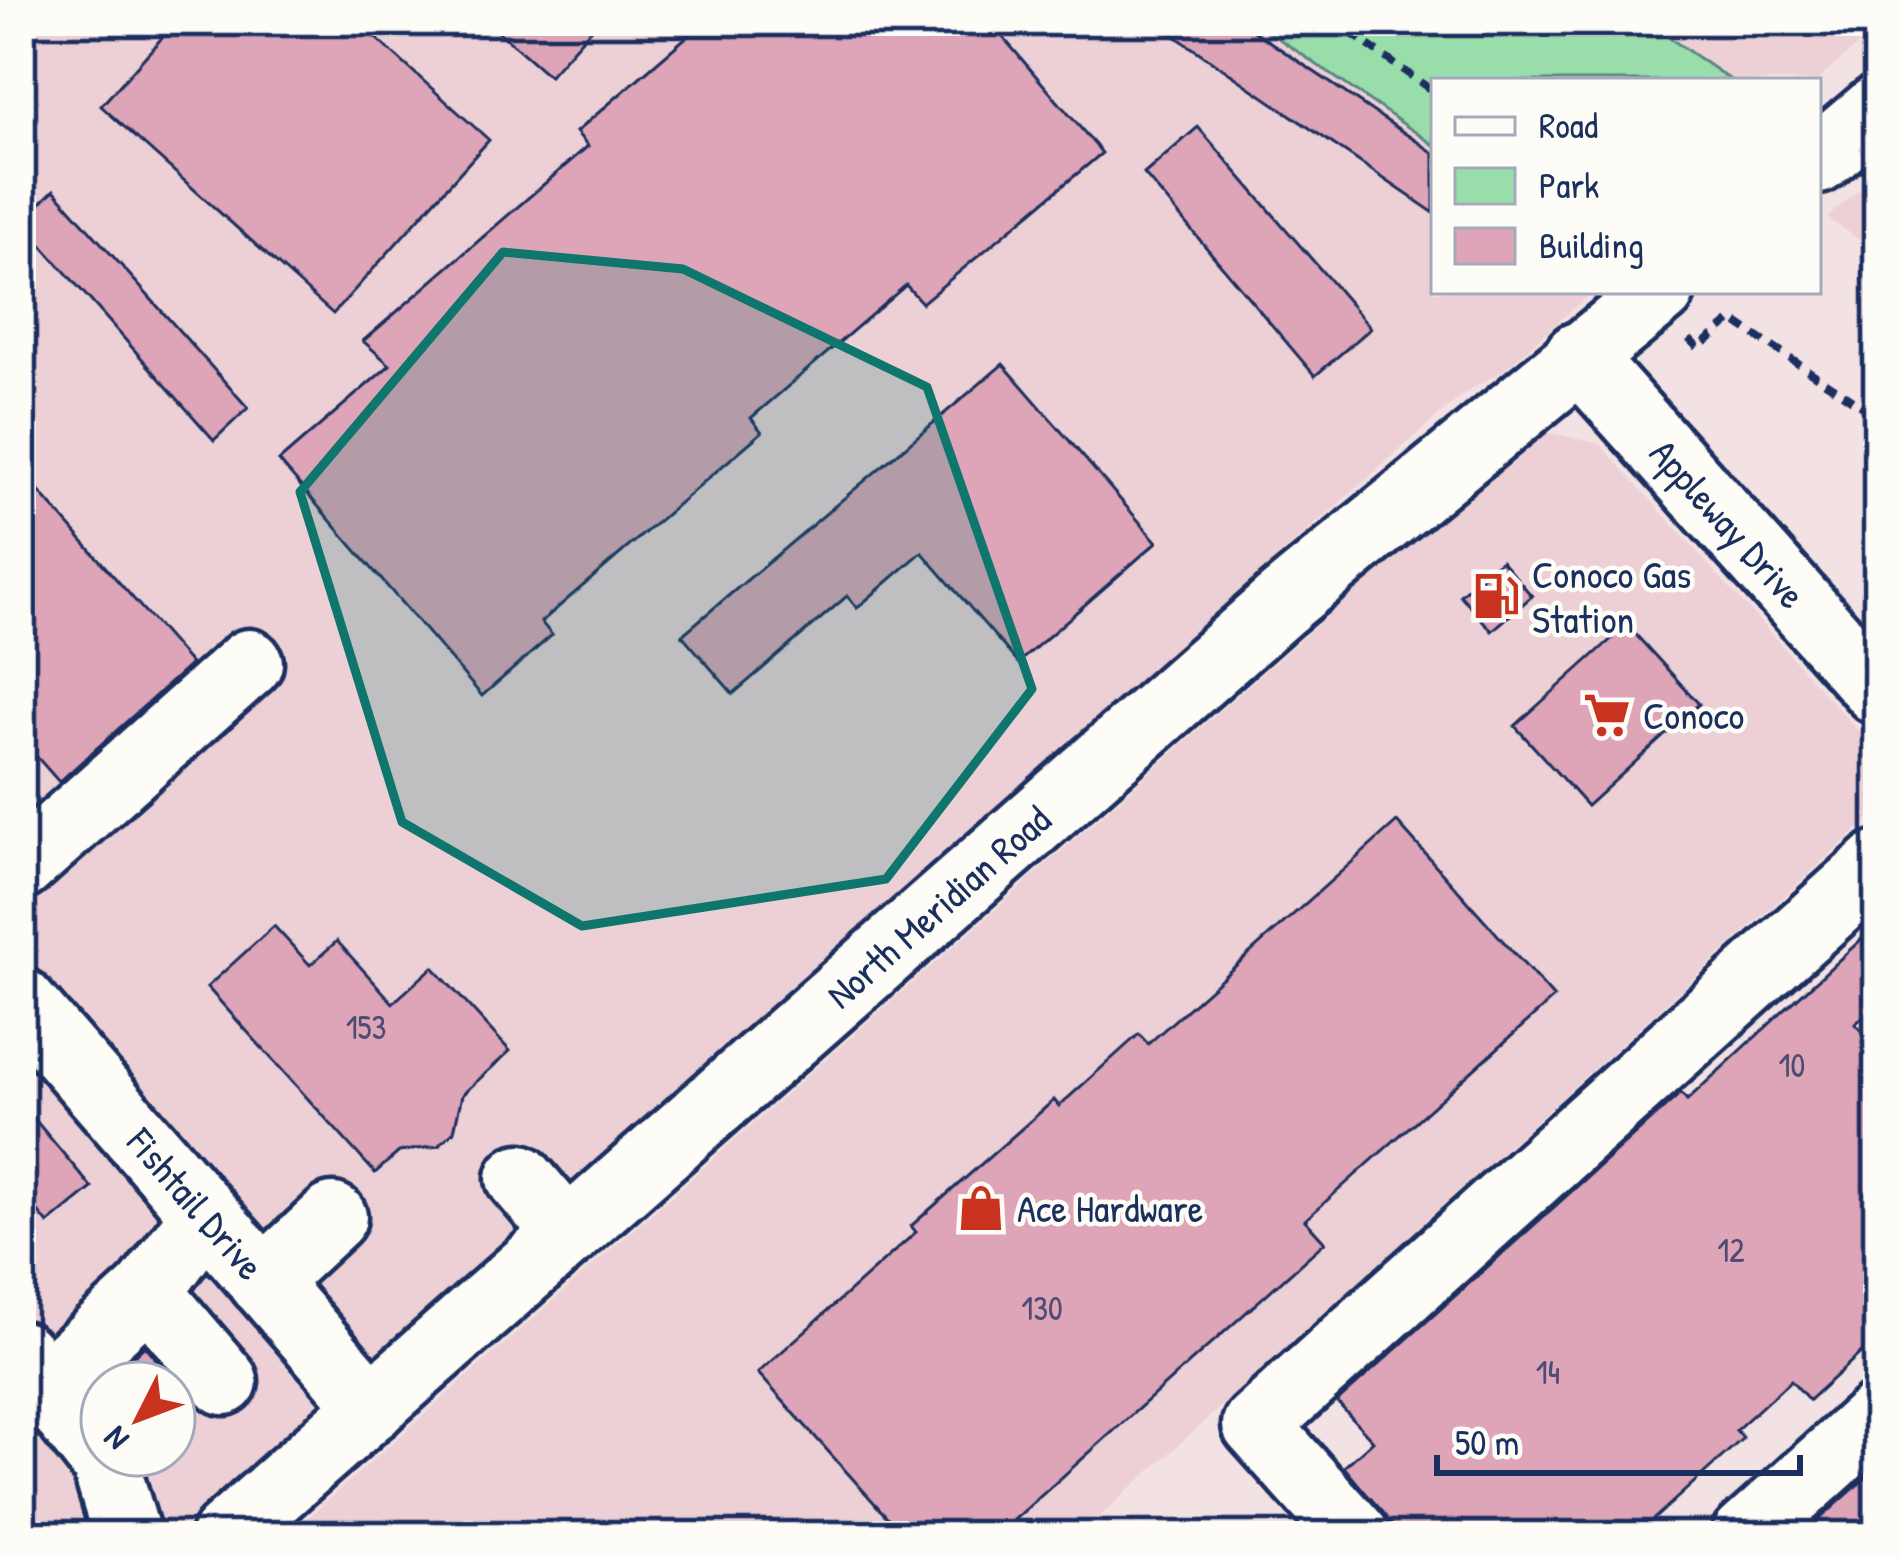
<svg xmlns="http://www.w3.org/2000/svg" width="1899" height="1557" font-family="'Patrick Hand',sans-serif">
  <rect width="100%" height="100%" fill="#f3e2e4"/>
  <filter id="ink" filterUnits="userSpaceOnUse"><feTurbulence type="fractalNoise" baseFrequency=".00833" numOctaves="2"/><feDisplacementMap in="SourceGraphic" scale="24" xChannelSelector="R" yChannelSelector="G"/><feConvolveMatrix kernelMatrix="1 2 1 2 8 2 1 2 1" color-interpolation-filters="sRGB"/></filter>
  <g filter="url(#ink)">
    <path fill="#ecd0d6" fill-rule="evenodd" d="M 21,21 L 1253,21 L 1434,145 L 1434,291 L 1593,291 L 1505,369 L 1462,395 L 371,1358 L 21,969 Z
      M 1645,21 L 1878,21 L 1878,28 L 1817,81 L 1732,81 Z
      M 1878,173 L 1878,252 L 1827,218 Z
      M 1537,430 L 1600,444 L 1878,753 L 1878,811 L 1078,1536 L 287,1536 Z
      M 21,1040 L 175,1235 L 326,1399 L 170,1536 L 21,1536 ZM 102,1383 L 174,1383 L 174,1455 L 102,1455 Z"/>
    <path fill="#99deaa" stroke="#5a8684" stroke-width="3" d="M 1253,21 L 1645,21 L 1732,81 L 1434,81 L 1434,145 Z"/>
    <path fill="#dda5b7" stroke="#1b2f5e" stroke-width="3" d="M 177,21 L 357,21 L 489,140 L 333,314 L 101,106 Z
      M 486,21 L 598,21 L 549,76 Z
      M 705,21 L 989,21 L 1102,153 L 922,303 L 906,285 L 751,418 L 762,432 L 541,622 L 552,635 L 482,696 L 279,461 L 390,365 L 363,341 L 588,146 L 576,132 Z
      M 1153,21 L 1239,21 L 1434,153 L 1434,213 Z
      M 1198,127 L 1371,328 L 1315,376 L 1144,174 Z
      M 54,190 L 248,408 L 214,440 L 21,222 Z
      M 1003,364 L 1157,542 L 1018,663 L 922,552 L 857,608 L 847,596 L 733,694 L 682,635 Z
      M 21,471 L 191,664 L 59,782 L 21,739 Z
      M 1501,560 L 1532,596 L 1492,631 L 1460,595 Z
      M 1627,625 L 1699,704 L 1587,806 L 1515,726 Z
      M 1397,822 L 1554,998 L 1305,1220 L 1325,1242 L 996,1536 L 904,1536 L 758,1373 L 916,1232 L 911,1226 L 1054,1100 L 1059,1106 L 1139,1034 L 1148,1044 Z
      M 1878,924 L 1878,1004 L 1855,1024 L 1878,1049 L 1878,1337 L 1809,1400 L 1791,1380 L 1736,1430 L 1743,1438 L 1635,1536 L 1401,1536 L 1344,1467 L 1373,1441 L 1337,1402 L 1681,1093 L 1687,1100 Z
      M 274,926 L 310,965 L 337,941 L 393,1003 L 433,967 L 510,1051 L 462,1095 L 454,1131 L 438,1146 L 399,1152 L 375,1173 L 207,987 Z
      M 21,1103 L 92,1188 L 48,1224 L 21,1191 Z
      M 145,1346 L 176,1383 L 104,1383 Z
      M 1878,1467 L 1878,1517 L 1857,1536 L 1801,1536 Z"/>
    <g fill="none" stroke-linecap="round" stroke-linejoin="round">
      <defs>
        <g id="minor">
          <path d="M 1818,160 L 1878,109"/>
          <path id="s1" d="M 1578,356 L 1878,691"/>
          <path d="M 21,866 L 249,663"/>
          <path id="s2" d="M 21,1002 L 372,1407"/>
          <path d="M 520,1178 L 568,1234"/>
          <path d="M 263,1282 L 333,1217"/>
          <path d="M 148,1292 L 224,1381"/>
          <path d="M 21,1355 L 105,1463 L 127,1536"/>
          <path d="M 45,1386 L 148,1292 L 205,1215"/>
          <path id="s3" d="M 225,1536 L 1279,606 L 1661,291"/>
          <path d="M 1356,1536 L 1256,1425 L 1878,865"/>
          <path d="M 1745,1536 L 1878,1416"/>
        </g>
      </defs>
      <use href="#minor" stroke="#1b2f5e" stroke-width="75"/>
      <path stroke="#1b2f5e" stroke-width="8" stroke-dasharray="12 9" stroke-linecap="butt" d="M 1334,21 L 1434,92
        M 1689,339 L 1698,348 L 1732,320 L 1878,417"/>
      <use href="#minor" stroke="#fdfcf7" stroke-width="66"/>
    </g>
  </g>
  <path fill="#0f766e" fill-opacity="0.2" stroke="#0f766e" stroke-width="9" stroke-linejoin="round" d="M 503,252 L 683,269 L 927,387 L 1032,689 L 886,879 L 582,926 L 402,822 L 300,492 Z"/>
  <defs>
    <symbol id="fuel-bare" viewBox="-9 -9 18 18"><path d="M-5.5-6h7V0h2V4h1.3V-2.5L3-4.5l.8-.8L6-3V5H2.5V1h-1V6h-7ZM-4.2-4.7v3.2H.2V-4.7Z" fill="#c8321e" stroke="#fdfcf7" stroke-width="2.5" paint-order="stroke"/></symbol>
    <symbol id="supermarket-bare" viewBox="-9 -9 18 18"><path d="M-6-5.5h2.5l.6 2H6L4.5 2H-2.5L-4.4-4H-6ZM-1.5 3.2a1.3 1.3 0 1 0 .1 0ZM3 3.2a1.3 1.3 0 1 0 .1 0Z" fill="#c8321e" stroke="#fdfcf7" stroke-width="2.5" paint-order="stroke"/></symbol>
    <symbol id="shop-bare" viewBox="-9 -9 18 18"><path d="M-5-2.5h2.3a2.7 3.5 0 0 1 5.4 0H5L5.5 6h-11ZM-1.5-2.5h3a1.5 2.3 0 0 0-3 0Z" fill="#c8321e" stroke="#fdfcf7" stroke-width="2.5" paint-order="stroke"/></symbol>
  </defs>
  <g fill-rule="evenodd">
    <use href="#fuel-bare" x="1463" y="563" width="66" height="66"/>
    <use href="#supermarket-bare" x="1574" y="682" width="66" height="66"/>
    <use href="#shop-bare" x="948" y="1175" width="66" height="66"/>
  </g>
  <g text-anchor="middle" stroke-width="9" stroke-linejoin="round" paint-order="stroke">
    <g font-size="33" fill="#4c4c74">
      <text x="366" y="1039">153</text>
      <text x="1792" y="1077">10</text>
      <text x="1731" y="1262">12</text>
      <text x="1042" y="1320">130</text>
      <text x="1548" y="1384">14</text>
    </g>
    <g font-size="39" fill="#1b2f5e" stroke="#fdfcf7">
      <text dy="14" stroke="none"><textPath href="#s1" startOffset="225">Appleway Drive</textPath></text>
      <text dy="14" stroke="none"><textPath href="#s3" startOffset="951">North Meridian Road</textPath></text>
      <text dy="14" stroke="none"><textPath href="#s2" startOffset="267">Fishtail Drive</textPath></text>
    </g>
    <g font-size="39" fill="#1b2f5e" stroke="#fdfcf7" text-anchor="start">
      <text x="1532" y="588">Conoco Gas<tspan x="1532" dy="45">Station</tspan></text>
      <text x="1643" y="729">Conoco</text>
      <text x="1017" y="1222">Ace Hardware</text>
    </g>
  </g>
  <rect width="1899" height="1557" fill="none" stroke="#fdfcf7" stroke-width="72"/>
  <rect x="36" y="36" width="1827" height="1485" fill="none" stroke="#1b2f5e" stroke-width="4.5" filter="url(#ink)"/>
  <rect x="1431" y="78" width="390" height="216" fill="#fdfcf7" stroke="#a3aaba" stroke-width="3"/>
  <rect x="1455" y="117" width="60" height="18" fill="#fdfcf7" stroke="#a3aaba" stroke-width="3"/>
  <text x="1539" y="138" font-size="36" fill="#1b2f5e">Road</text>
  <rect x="1455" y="168" width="60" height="36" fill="#99deaa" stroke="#a3aaba" stroke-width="3"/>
  <text x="1539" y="198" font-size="36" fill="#1b2f5e">Park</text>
  <rect x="1455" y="228" width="60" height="36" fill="#dda5b7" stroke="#a3aaba" stroke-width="3"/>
  <text x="1539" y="258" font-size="36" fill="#1b2f5e">Building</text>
  <g transform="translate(138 1419) rotate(228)"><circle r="57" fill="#fdfcf7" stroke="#a3aaba" stroke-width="3"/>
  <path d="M0-9L21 45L0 30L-21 45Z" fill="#c8321e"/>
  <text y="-18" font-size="33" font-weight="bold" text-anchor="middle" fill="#1b2f5e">N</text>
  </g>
  <path d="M1437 1455v18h363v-18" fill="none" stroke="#1b2f5e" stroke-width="6"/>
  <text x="1455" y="1455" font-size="36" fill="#1b2f5e" stroke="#fdfcf7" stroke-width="9" paint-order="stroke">50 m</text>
</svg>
